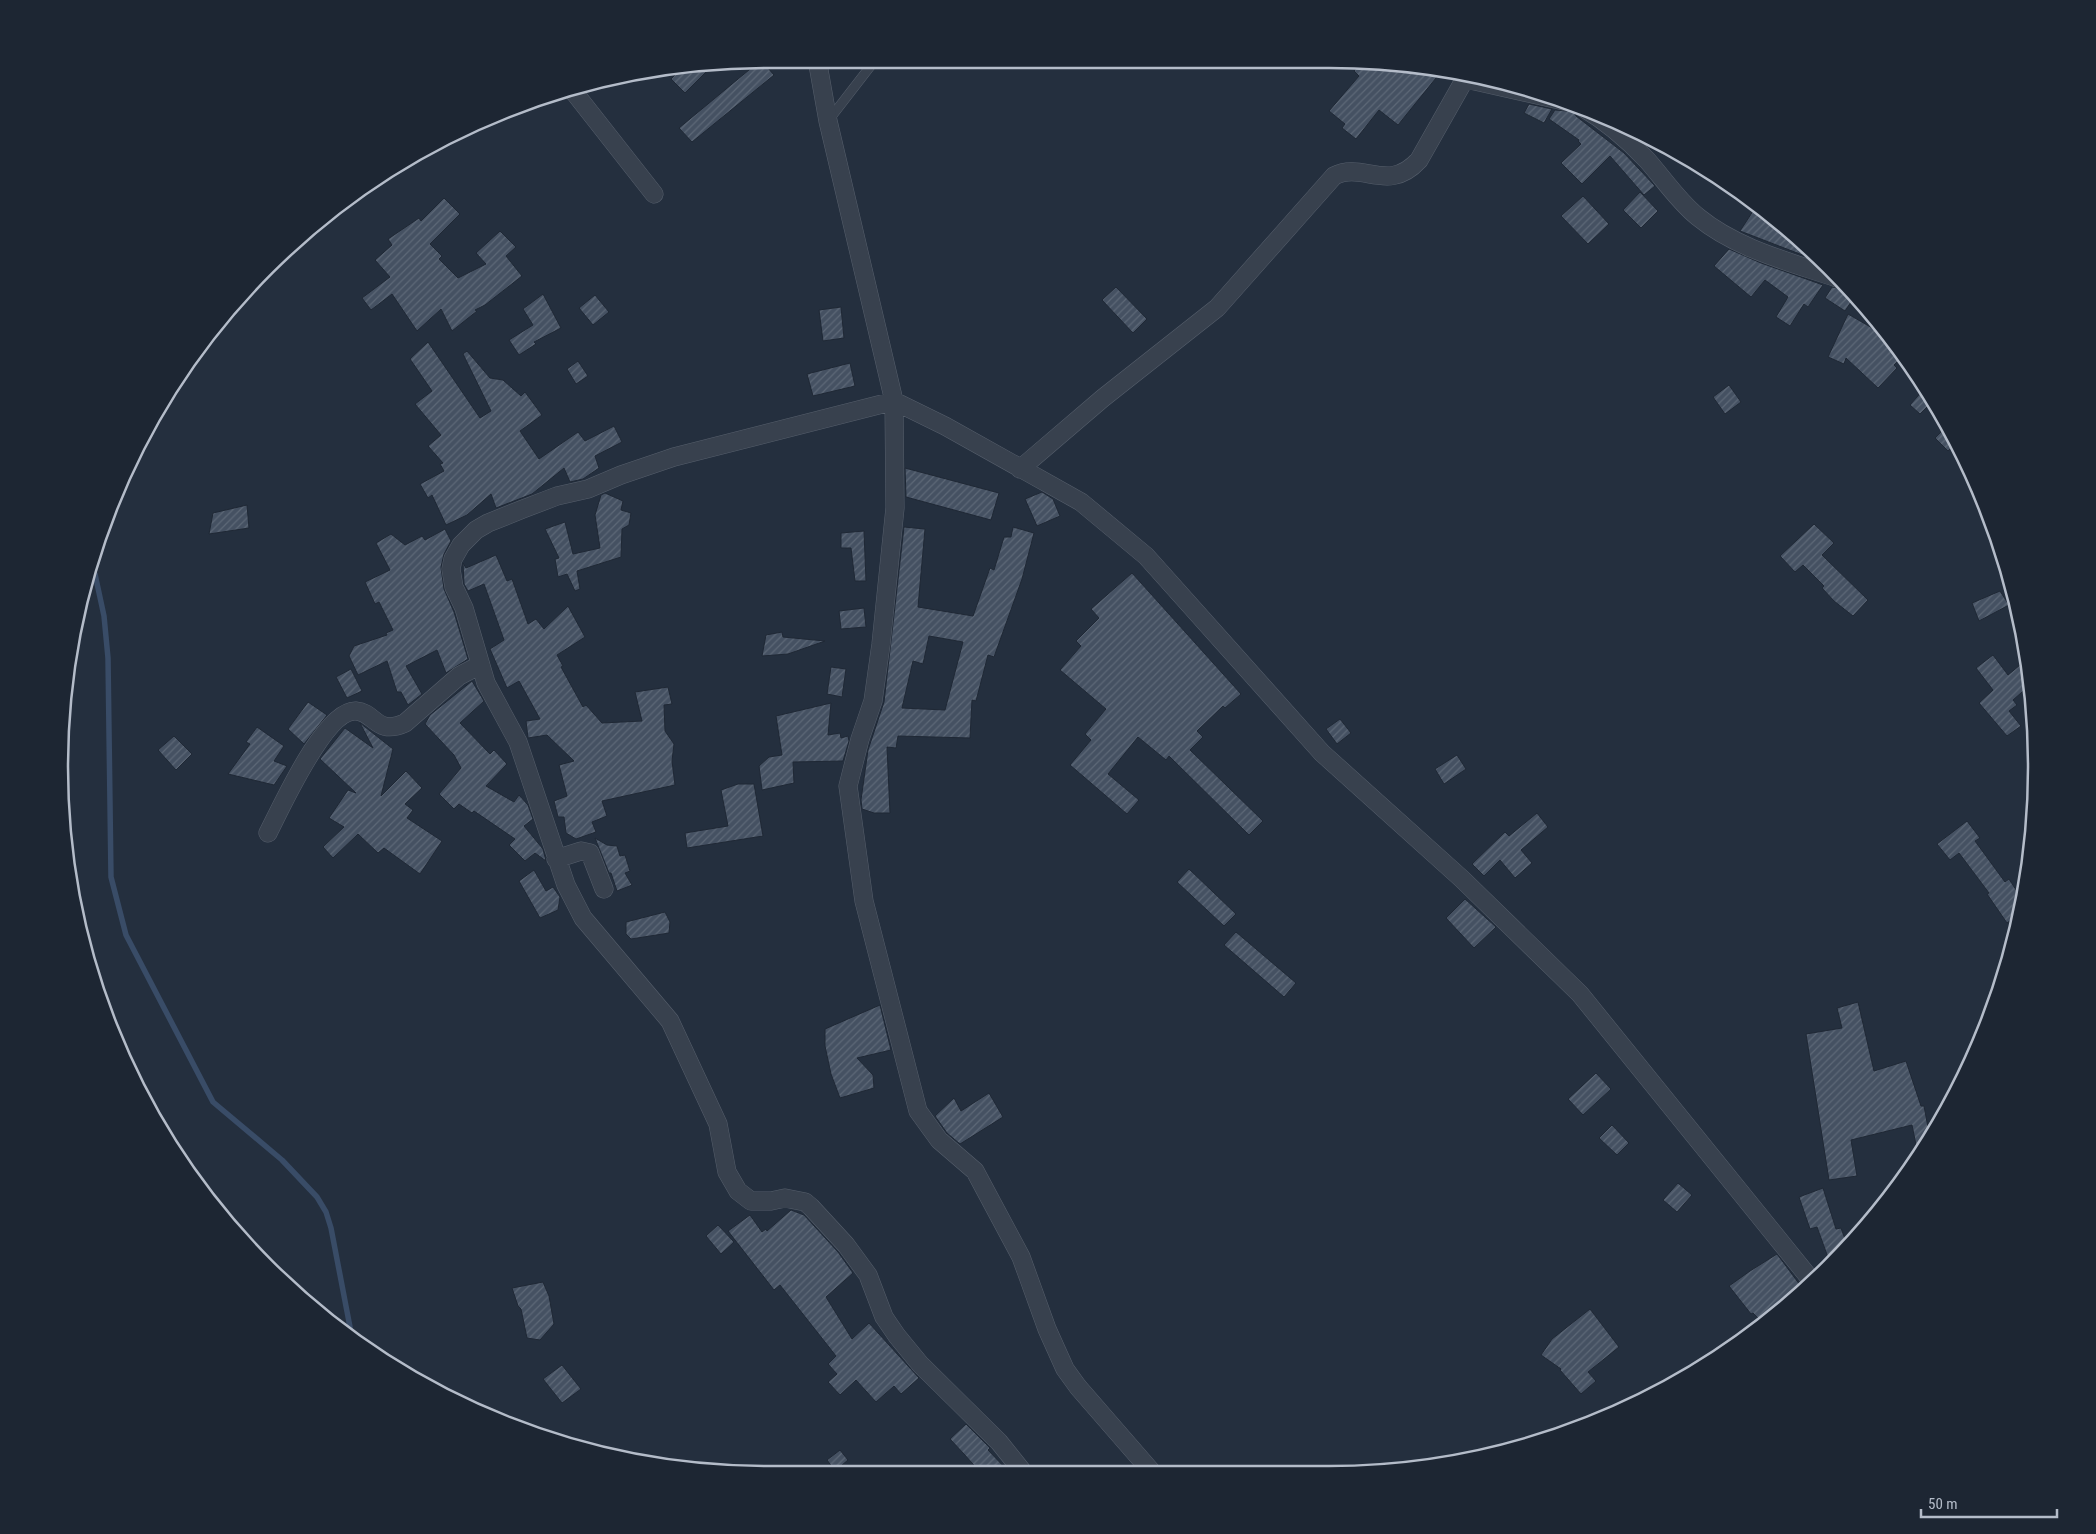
<svg xmlns="http://www.w3.org/2000/svg" width="2096" height="1534" font-family="'Roboto Condensed',sans-serif">
  <defs>
    <pattern id="building-hatch" width="6" height="6" patternUnits="userSpaceOnUse" patternTransform="scale(1.25)"><rect width="6" height="6" fill="#455162"/><path d="M-1 1l2-2M0 6l6-6M5 7l2-2" fill="none" stroke="#5d6877"/></pattern>
  </defs>
  <rect width="100%" height="100%" fill="#242f3e"/>
  <g fill="none" stroke-linecap="round" stroke-linejoin="round">
    <path stroke="#394c67" stroke-width="5.5" d="M 90,567 L 95,574 L 104,616 L 108,658 L 111,877 L 126,935 L 213,1102 L 282,1160 L 317,1197 L 326,1212 L 331,1228 L 350,1327 L 349,1335"/>
  </g>
  <path fill="url(#building-hatch)" stroke="#1f2835" fill-rule="evenodd" d="M 761,60 L 774,75 L 692,142 L 679,128 Z
    M 1361,63 L 1391,67 L 1440,73 L 1398,125 L 1379,110 L 1356,139 L 1342,128 L 1345,124 L 1329,111 L 1359,76 L 1354,71 Z
    M 712,66 L 685,93 L 671,79 L 680,70 Z
    M 1529,104 L 1552,109 L 1544,123 L 1524,113 Z
    M 1572,108 L 1576,116 L 1624,153 L 1655,186 L 1644,195 L 1610,156 L 1582,184 L 1561,163 L 1581,144 L 1578,141 L 1579,140 L 1549,119 L 1555,110 L 1567,111 Z
    M 1640,192 L 1658,211 L 1641,228 L 1623,210 Z
    M 1583,196 L 1609,224 L 1588,244 L 1561,216 Z
    M 444,198 L 460,214 L 430,244 L 442,256 L 439,259 L 458,278 L 486,264 L 476,253 L 500,231 L 516,247 L 506,256 L 522,276 L 485,305 L 475,310 L 477,311 L 452,331 L 441,309 L 417,331 L 392,294 L 371,310 L 362,298 L 390,277 L 375,260 L 392,245 L 388,239 L 419,218 L 421,221 Z
    M 1757,205 L 1772,216 L 1767,223 L 1796,243 L 1797,241 L 1810,250 L 1805,256 L 1740,231 Z
    M 1729,249 L 1761,263 L 1823,285 L 1808,307 L 1804,304 L 1790,326 L 1776,317 L 1788,297 L 1765,280 L 1751,297 L 1714,266 Z
    M 1116,287 L 1147,319 L 1133,333 L 1102,300 Z
    M 1832,287 L 1838,288 L 1853,299 L 1845,311 L 1825,298 Z
    M 543,294 L 561,328 L 534,342 L 536,344 L 519,355 L 509,340 L 533,325 L 523,309 Z
    M 595,295 L 609,312 L 593,325 L 579,308 Z
    M 841,307 L 844,338 L 823,341 L 819,310 Z
    M 1848,314 L 1874,329 L 1876,326 L 1903,356 L 1894,365 L 1897,368 L 1878,388 L 1846,358 L 1844,364 L 1828,357 Z
    M 428,342 L 480,418 L 491,411 L 463,354 L 467,351 L 490,378 L 503,380 L 521,396 L 525,392 L 542,415 L 520,431 L 539,459 L 578,432 L 585,441 L 614,426 L 622,442 L 595,456 L 599,468 L 583,479 L 570,482 L 564,468 L 532,494 L 496,508 L 491,494 L 467,515 L 446,525 L 432,495 L 428,498 L 420,484 L 444,471 L 440,464 L 443,463 L 428,446 L 441,435 L 415,404 L 432,391 L 410,359 Z
    M 578,361 L 588,376 L 576,384 L 567,369 Z
    M 850,363 L 855,386 L 813,396 L 807,374 Z
    M 1729,385 L 1741,402 L 1725,414 L 1713,397 Z
    M 1924,389 L 1932,402 L 1920,414 L 1910,405 Z
    M 1947,426 L 1957,442 L 1948,451 L 1935,438 Z
    M 905,468 L 999,493 L 991,520 L 906,497 Z
    M 1042,492 L 1053,499 L 1060,516 L 1037,526 L 1025,499 Z
    M 605,493 L 623,501 L 621,510 L 631,513 L 629,525 L 622,529 L 621,557 L 577,571 L 580,589 L 575,591 L 567,574 L 558,577 L 555,559 L 559,558 L 545,529 L 565,522 L 573,554 L 600,548 L 595,515 L 601,495 Z
    M 247,505 L 249,528 L 209,534 L 213,513 Z
    M 1814,524 L 1834,543 L 1822,555 L 1868,600 L 1853,616 L 1834,601 L 1822,588 L 1824,586 L 1803,565 L 1795,572 L 1780,556 Z
    M 904,527 L 925,529 L 918,607 L 973,616 L 990,568 L 994,570 L 1004,537 L 1011,537 L 1013,527 L 1034,533 L 1022,579 L 994,657 L 988,655 L 976,701 L 972,700 L 970,738 L 898,736 L 896,748 L 887,747 L 890,813 L 874,813 L 862,809 L 861,800 L 868,750 L 884,702 ZM 929,636 L 963,642 L 945,710 L 902,708 L 913,661 L 923,664 Z
    M 445,529 L 451,541 L 444,554 L 441,567 L 444,589 L 454,612 L 468,659 L 446,673 L 437,650 L 406,666 L 422,694 L 408,705 L 401,692 L 397,692 L 387,661 L 358,675 L 349,656 L 354,646 L 387,635 L 386,633 L 393,630 L 379,602 L 375,604 L 365,582 L 390,570 L 376,543 L 391,534 L 405,545 L 422,536 L 425,540 Z
    M 864,531 L 866,581 L 855,581 L 851,548 L 841,548 L 841,533 Z
    M 496,555 L 507,581 L 512,579 L 528,624 L 536,619 L 544,629 L 568,606 L 585,637 L 557,655 L 563,666 L 561,667 L 583,707 L 586,705 L 602,723 L 642,721 L 635,692 L 668,687 L 672,704 L 664,705 L 665,731 L 674,744 L 672,761 L 675,785 L 602,801 L 607,816 L 592,822 L 596,832 L 576,839 L 566,833 L 564,817 L 558,817 L 554,801 L 567,796 L 559,765 L 574,761 L 547,735 L 528,738 L 526,721 L 540,719 L 519,681 L 507,688 L 490,649 L 504,640 L 484,584 L 468,591 L 464,584 L 463,563 L 466,568 Z
    M 1132,573 L 1241,694 L 1225,708 L 1223,706 L 1197,731 L 1203,737 L 1190,750 L 1263,821 L 1249,835 L 1169,756 L 1166,760 L 1138,737 L 1108,774 L 1139,800 L 1127,814 L 1070,765 L 1091,740 L 1085,734 L 1106,709 L 1060,670 L 1081,646 L 1076,641 L 1099,618 L 1091,609 Z
    M 2000,591 L 2009,605 L 1979,621 L 1972,603 Z
    M 864,608 L 866,627 L 841,629 L 839,611 Z
    M 782,632 L 783,637 L 825,641 L 788,654 L 762,656 L 766,635 Z
    M 1993,655 L 2008,675 L 2026,660 L 2030,685 L 2013,700 L 2017,705 L 2009,711 L 2021,726 L 2007,736 L 1979,703 L 1993,690 L 1976,668 Z
    M 831,667 L 846,669 L 842,697 L 827,694 Z
    M 351,669 L 362,691 L 347,698 L 336,677 Z
    M 472,681 L 484,701 L 460,723 L 490,754 L 494,750 L 507,764 L 486,786 L 514,802 L 519,795 L 528,805 L 533,819 L 524,826 L 543,849 L 546,861 L 535,853 L 525,861 L 509,845 L 515,839 L 474,811 L 472,813 L 459,804 L 454,809 L 439,794 L 461,768 L 454,755 L 425,724 L 430,715 Z
    M 308,702 L 327,715 L 304,744 L 288,729 Z
    M 831,703 L 828,735 L 840,733 L 841,738 L 848,736 L 849,741 L 843,761 L 793,762 L 794,783 L 762,790 L 759,766 L 769,757 L 782,755 L 776,716 Z
    M 1340,719 L 1351,733 L 1337,744 L 1326,729 Z
    M 360,723 L 393,749 L 381,796 L 406,771 L 422,788 L 405,804 L 413,810 L 407,818 L 442,841 L 420,874 L 384,848 L 378,853 L 358,834 L 333,858 L 323,847 L 344,827 L 329,818 L 348,790 L 356,793 L 320,759 L 345,728 L 373,748 Z
    M 257,727 L 284,746 L 274,761 L 287,766 L 274,785 L 228,774 L 250,744 L 246,742 Z
    M 174,736 L 192,754 L 176,770 L 158,750 Z
    M 1457,755 L 1466,769 L 1444,784 L 1435,769 Z
    M 738,784 L 754,784 L 763,836 L 687,848 L 685,833 L 728,826 L 721,790 Z
    M 1537,813 L 1548,827 L 1521,850 L 1532,863 L 1515,878 L 1500,860 L 1484,876 L 1472,864 L 1505,832 L 1509,836 Z
    M 1967,821 L 1980,838 L 1975,841 L 2005,882 L 2009,879 L 2022,899 L 2018,915 L 2007,923 L 1987,894 L 1989,893 L 1959,853 L 1950,860 L 1937,844 Z
    M 595,838 L 607,845 L 617,846 L 620,856 L 625,855 L 630,871 L 625,873 L 632,885 L 617,891 L 611,873 L 609,873 Z
    M 1189,869 L 1236,914 L 1224,926 L 1177,882 Z
    M 534,870 L 546,891 L 553,887 L 560,897 L 558,910 L 540,918 L 519,881 Z
    M 1465,899 L 1496,927 L 1474,948 L 1446,918 Z
    M 665,912 L 670,922 L 669,933 L 631,939 L 626,934 L 626,922 Z
    M 1236,932 L 1296,983 L 1284,997 L 1224,945 Z
    M 1858,1002 L 1874,1071 L 1906,1061 L 1921,1106 L 1924,1106 L 1930,1138 L 1918,1155 L 1912,1125 L 1851,1140 L 1857,1176 L 1829,1180 L 1806,1034 L 1842,1028 L 1837,1008 Z
    M 880,1005 L 891,1050 L 857,1058 L 873,1075 L 874,1088 L 840,1098 L 831,1074 L 825,1046 L 825,1029 Z
    M 1596,1073 L 1611,1089 L 1583,1115 L 1568,1099 Z
    M 989,1093 L 1003,1117 L 960,1144 L 947,1133 L 935,1116 L 954,1098 L 961,1111 Z
    M 1612,1125 L 1629,1143 L 1617,1155 L 1599,1138 Z
    M 1678,1183 L 1692,1195 L 1677,1212 L 1663,1200 Z
    M 1823,1188 L 1836,1229 L 1841,1228 L 1848,1247 L 1830,1263 L 1817,1227 L 1810,1229 L 1799,1197 Z
    M 791,1210 L 804,1215 L 838,1252 L 853,1273 L 826,1297 L 852,1339 L 869,1323 L 919,1378 L 901,1394 L 894,1386 L 876,1402 L 856,1380 L 840,1395 L 828,1382 L 837,1374 L 828,1364 L 836,1356 L 780,1285 L 774,1290 L 728,1231 L 750,1215 L 762,1232 L 766,1229 L 767,1231 Z
    M 718,1225 L 734,1242 L 721,1254 L 706,1236 Z
    M 1777,1254 L 1803,1289 L 1765,1325 L 1753,1313 L 1751,1314 L 1729,1286 L 1750,1271 Z
    M 543,1282 L 549,1296 L 554,1324 L 540,1340 L 527,1338 L 521,1309 L 518,1306 L 512,1288 Z
    M 1590,1309 L 1619,1347 L 1588,1372 L 1596,1381 L 1581,1394 L 1560,1370 L 1561,1369 L 1541,1355 L 1552,1339 Z
    M 562,1365 L 581,1389 L 562,1403 L 543,1379 Z
    M 966,1424 L 990,1448 L 988,1450 L 1009,1472 L 980,1472 L 964,1454 L 950,1439 Z
    M 840,1450 L 848,1460 L 835,1471 L 827,1460 Z"/>
  <g fill="none" stroke-linecap="round" stroke-linejoin="round">
    <defs>
      <path id="service" d="M 828,121 L 876,59"/>
      <path id="minor" d="M 817,59 L 828,121 L 894,401 L 945,426 L 1081,502 L 1146,556 L 1322,753 L 1462,879 L 1580,994 L 1812,1281
        M 1466,79 L 1564,101
        M 570,87 L 654,194
        M 1582,107 C 1606,121 1627,139 1647,160 C 1663,178 1678,201 1698,217 C 1737,249 1790,262 1837,278
        M 1020,469 L 1103,398 L 1217,308 L 1334,176 C 1363,161 1388,194 1419,160 L 1466,77
        M 268,833 C 281,808 325,709 356,711 C 375,712 376,736 405,723 L 459,676 L 480,665
        M 556,859 L 581,851 L 590,853 L 604,889
        M 1023,1472 L 999,1442 L 920,1364 L 897,1336 L 884,1317 L 868,1275 L 846,1245 L 811,1207 L 805,1202 L 785,1198 L 771,1201 L 751,1201 L 738,1191 L 727,1172 L 718,1124 L 670,1021 L 583,918 L 566,885 L 518,742 L 486,683 L 464,608 L 454,587 L 451,569 L 453,559 L 461,545 L 476,530 L 488,523 L 523,509 L 557,496 L 588,489 L 621,475 L 674,457 L 894,401 L 895,508 L 881,644 L 873,701 L 860,739 L 848,786 L 864,901 L 918,1111 L 939,1140 L 975,1171 L 1021,1257 L 1047,1329 L 1065,1369 L 1078,1387 L 1151,1471"/>
    </defs>
    <use href="#service" stroke="#565f6c" stroke-width="10"/>
    <use href="#minor" stroke="#565f6c" stroke-width="19"/>
    <use href="#service" stroke="#38414e" stroke-width="9"/>
    <use href="#minor" stroke="#38414e" stroke-width="18"/>
  </g>
  <path d="M0 0H2096V1534H0ZM767 68H1329A699 699 0 0 1 2028 767V767A699 699 0 0 1 1329 1466H767A699 699 0 0 1 68 767V767A699 699 0 0 1 767 68Z" fill="#1d2633" fill-rule="evenodd"/>
  <path fill="none" stroke="#b4bcc9" stroke-width="2.5" d="M767 68H1329A699 699 0 0 1 2028 767V767A699 699 0 0 1 1329 1466H767A699 699 0 0 1 68 767V767A699 699 0 0 1 767 68Z"/>
  <path d="M1921 1509v8h136v-8" fill="none" stroke="#b4bcc9" stroke-width="2.5"/>
  <text x="1928" y="1509" font-size="15" fill="#b4bcc9" stroke="#1d2633" stroke-width="4" paint-order="stroke">50 m</text>
</svg>
